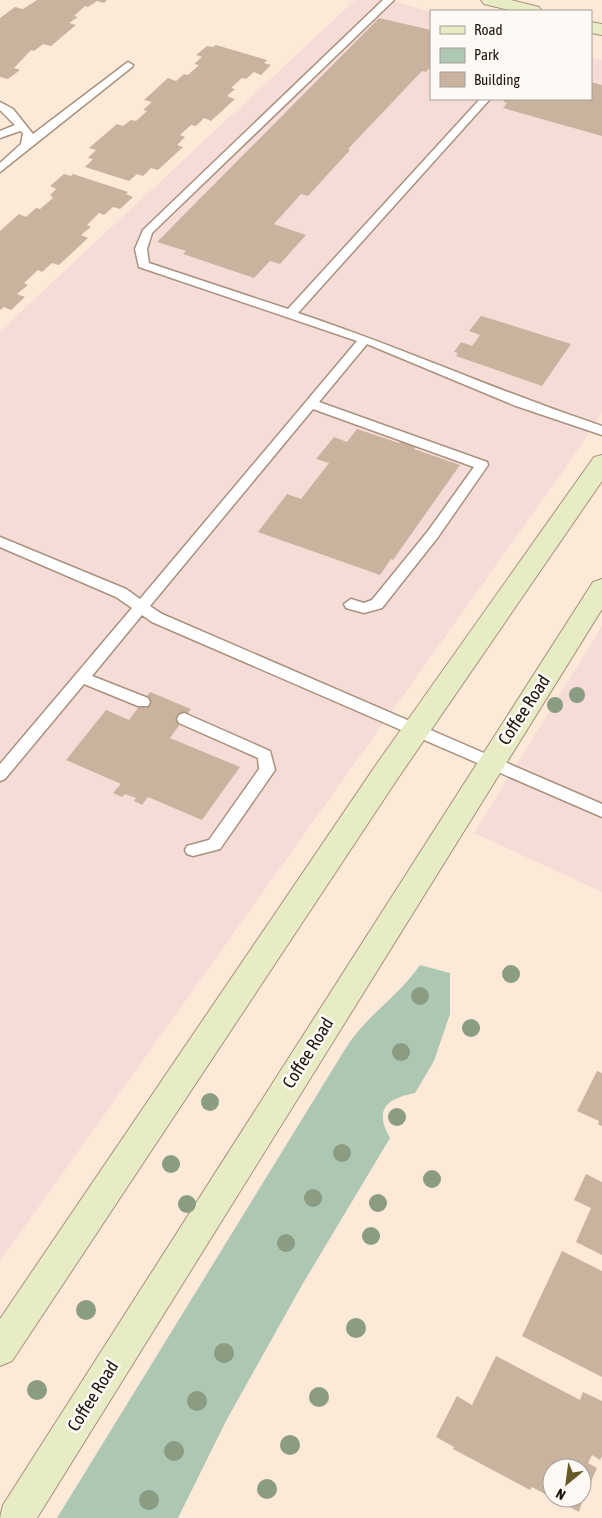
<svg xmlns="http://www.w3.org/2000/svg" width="602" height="1518" font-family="'Asap Condensed',sans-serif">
  <rect width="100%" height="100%" fill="#fde9d8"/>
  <path fill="#f6dcd6" d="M 355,0 L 389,0 L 431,12 L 431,99 L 591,99 L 591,57 L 602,60 L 602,413 L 566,467 L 0,1261 L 0,331 Z
    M 602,626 L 602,892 L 474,833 Z"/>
  <path fill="#aec7b3" d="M 420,965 L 450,973 L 450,1014 L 434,1061 L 415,1093 C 386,1099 374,1109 390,1138 L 302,1285 L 226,1421 L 178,1518 L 57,1518 L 347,1046 C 367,1015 399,996 420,965 Z"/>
  <path fill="#cab39e" d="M 37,0 L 107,0 L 104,3 L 97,1 L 88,7 L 85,6 L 74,16 L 78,17 L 69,23 L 76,25 L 51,46 L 43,44 L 34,51 L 31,50 L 14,68 L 20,70 L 8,79 L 0,77 L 0,18 L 15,7 L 23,9 Z
    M 379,18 L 431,30 L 431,67 L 426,72 L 422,71 L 348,149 L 350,150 L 308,196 L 301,194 L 274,224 L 306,235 L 280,264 L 270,261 L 254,278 L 183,254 L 186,251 L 157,242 Z
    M 216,45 L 267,60 L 264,63 L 271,65 L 261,75 L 254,72 L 246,79 L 242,78 L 231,88 L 235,89 L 227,96 L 235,99 L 211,121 L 204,118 L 196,126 L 191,125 L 180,135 L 185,137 L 177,145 L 183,147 L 158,170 L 151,168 L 143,176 L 137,174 L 129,181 L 85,167 L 93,159 L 88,158 L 96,150 L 89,148 L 117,124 L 123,126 L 131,120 L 136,121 L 147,111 L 143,110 L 152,102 L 144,100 L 168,78 L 176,81 L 184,74 L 188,75 L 199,65 L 194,64 L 202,57 L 196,55 L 207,46 L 213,47 Z
    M 591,82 L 602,85 L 602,136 L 503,108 L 507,103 L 503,102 L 506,99 L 591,99 Z
    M 64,174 L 71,176 L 73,174 L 128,192 L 126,194 L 133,197 L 120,209 L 113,207 L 104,215 L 99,213 L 87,225 L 91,227 L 81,235 L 88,238 L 59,265 L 52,263 L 42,272 L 38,270 L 24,283 L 28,285 L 17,294 L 25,297 L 11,310 L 4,307 L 0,310 L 0,231 L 19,214 L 26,217 L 36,208 L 40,209 L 53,198 L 50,195 L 56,189 L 50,186 Z
    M 481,316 L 517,327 L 571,344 L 542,386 L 456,356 L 458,353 L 454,352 L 461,342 L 472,346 L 480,335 L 469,331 Z
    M 357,429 L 399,443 L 403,439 L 418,444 L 414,449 L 460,465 L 393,560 L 391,559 L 380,575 L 258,532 L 287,494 L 301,499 L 329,463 L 316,459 L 334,437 L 347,442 Z
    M 150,692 L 191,709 L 170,738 L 240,767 L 202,820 L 148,797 L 142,805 L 134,801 L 136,798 L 125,794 L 122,797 L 113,793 L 121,784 L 66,760 L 106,710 L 129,720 Z
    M 597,1071 L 602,1073 L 602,1126 L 598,1124 L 599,1121 L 577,1111 Z
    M 586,1174 L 602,1182 L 602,1255 L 576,1242 L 591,1208 L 574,1200 Z
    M 562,1251 L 602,1271 L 602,1377 L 522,1336 Z
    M 496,1356 L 580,1400 L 583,1392 L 602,1401 L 602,1456 L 600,1460 L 592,1455 L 588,1463 L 597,1468 L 586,1493 L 582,1490 L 582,1468 L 552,1468 L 552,1498 L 532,1487 L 530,1490 L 453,1449 L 454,1447 L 436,1437 L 457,1396 L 472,1405 Z
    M 553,1498 L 581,1498 L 583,1499 L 579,1512 Z"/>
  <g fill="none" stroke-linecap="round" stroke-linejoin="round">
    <defs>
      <path id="lane" d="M 383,0 L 394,0 L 152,233 L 147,249 L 149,263 L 288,309 L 480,99 L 490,99 L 298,313 C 401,347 499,392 602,426 L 602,435 L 516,406 L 367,344 L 319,402 L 487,462 L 488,465 L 438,537 L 382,608 L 364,613 L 346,608 L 344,604 L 351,599 L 364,603 L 372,600 L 428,531 L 474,467 L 313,409 L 150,606 L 162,614 L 602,804 L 602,817 L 152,622 L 142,615 L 92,676 L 148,698 L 150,702 L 148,706 L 138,706 L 84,684 L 5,779 L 0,781 L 0,764 L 132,608 L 116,597 L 0,547 L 0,537 L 126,589 L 140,599 L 357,341 L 139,267 L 135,249 L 143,230 Z
        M 128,62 L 133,65 L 132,67 L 0,172 L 0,163 L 21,144 L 23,133 L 20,131 L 0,138 L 0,131 L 15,125 L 0,110 L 0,102 L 13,109 L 33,134 Z
        M 184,713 L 270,751 L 275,770 L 220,849 L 193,856 L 187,854 L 185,850 L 187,846 L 209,840 L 259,769 L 258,758 L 179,723 L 177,719 L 179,715 Z"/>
      <path id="secondary" d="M 481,0 L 511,0 L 539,7 L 542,11 L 513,11 L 484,4 Z
        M 591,22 L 602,24 L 602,35 L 591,33 Z
        M 602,455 L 602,481 L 398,778 L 12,1361 L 0,1366 L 0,1319 L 378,762 L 594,457 Z
        M 602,579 L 602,609 L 37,1518 L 0,1518 L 3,1505 L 593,582 Z"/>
    </defs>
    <use href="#lane" stroke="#a8917e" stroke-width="3"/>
    <use href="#secondary" stroke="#a8917e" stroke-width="2"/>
    <use href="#lane" fill="#fff" fill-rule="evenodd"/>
    <use href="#secondary" fill="#e7ecc4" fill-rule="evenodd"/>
  </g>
  <g fill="#8a9c81">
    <circle cx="577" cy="695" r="8"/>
    <circle cx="555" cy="705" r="8"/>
    <circle cx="511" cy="974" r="9"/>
    <circle cx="420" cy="996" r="9"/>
    <circle cx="471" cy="1028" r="9"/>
    <circle cx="401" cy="1052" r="9"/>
    <circle cx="210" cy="1102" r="9"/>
    <circle cx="397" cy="1117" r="9"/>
    <circle cx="342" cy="1153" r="9"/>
    <circle cx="171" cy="1164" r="9"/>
    <circle cx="432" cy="1179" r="9"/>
    <circle cx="313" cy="1198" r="9"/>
    <circle cx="378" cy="1203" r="9"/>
    <circle cx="187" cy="1204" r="9"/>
    <circle cx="371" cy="1236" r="9"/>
    <circle cx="286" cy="1243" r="9"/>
    <circle cx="86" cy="1310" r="10"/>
    <circle cx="356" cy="1328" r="10"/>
    <circle cx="224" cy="1353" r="10"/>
    <circle cx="37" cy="1390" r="10"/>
    <circle cx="319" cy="1397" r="10"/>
    <circle cx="197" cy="1401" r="10"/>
    <circle cx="290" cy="1445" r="10"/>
    <circle cx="174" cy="1451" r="10"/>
    <circle cx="267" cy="1489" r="10"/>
    <circle cx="149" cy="1500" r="10"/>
  </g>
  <g text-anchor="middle" stroke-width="5" stroke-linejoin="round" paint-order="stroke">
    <g font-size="18" fill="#1d150e" stroke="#fef9f5">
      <text transform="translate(524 710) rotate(-57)" y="6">Coffee Road</text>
      <text transform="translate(308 1053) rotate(-58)" y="6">Coffee Road</text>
      <text transform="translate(93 1396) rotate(-58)" y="6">Coffee Road</text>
    </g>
  </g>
  <rect x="430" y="10" width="162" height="90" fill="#fef9f5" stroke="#a49e99"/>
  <rect x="440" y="26" width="25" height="8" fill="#e7ecc4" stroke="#a49e99"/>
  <text x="474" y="35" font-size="15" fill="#1d150e">Road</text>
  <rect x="440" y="48" width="25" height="15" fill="#aec7b3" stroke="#a49e99"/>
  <text x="474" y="60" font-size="15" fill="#1d150e">Park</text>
  <rect x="440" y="72" width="25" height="15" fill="#cab39e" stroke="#a49e99"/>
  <text x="474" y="85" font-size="15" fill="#1d150e">Building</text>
  <g transform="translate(567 1483) rotate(209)"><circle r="24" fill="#fef9f5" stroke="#a49e99"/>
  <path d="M0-4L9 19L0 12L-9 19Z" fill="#655926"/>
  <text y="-8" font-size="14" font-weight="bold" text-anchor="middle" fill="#1d150e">N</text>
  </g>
</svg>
